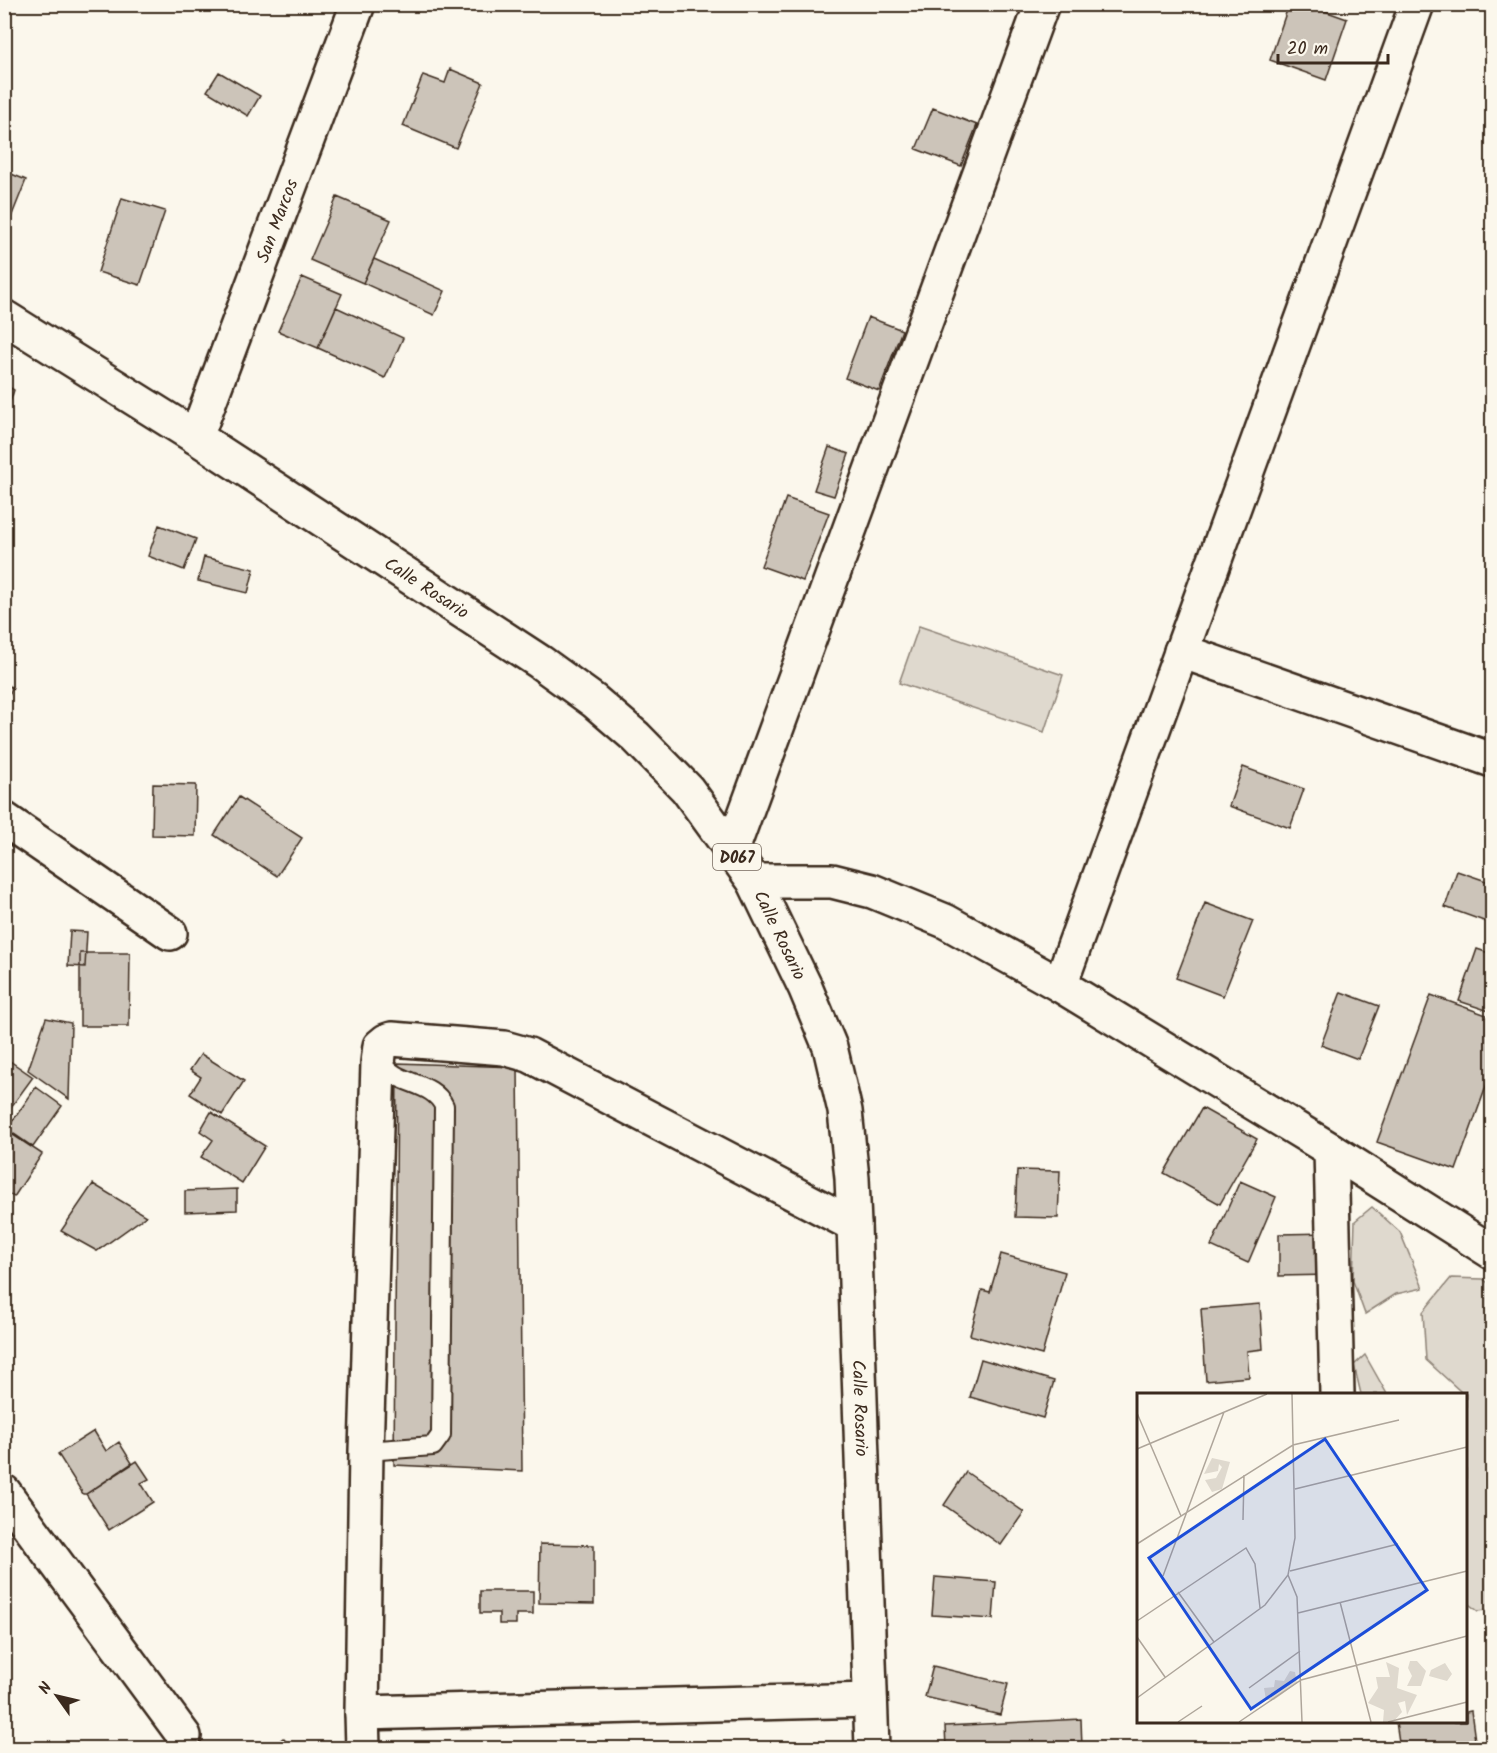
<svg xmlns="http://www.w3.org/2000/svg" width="1497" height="1753" font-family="Kalam,sans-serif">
  <rect width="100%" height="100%" fill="#fbf7ec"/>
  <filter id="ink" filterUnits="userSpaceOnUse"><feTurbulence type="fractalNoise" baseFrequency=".0167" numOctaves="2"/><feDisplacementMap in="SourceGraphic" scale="12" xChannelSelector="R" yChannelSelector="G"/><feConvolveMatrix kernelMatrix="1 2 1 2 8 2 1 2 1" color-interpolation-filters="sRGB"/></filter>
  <g filter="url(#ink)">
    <path fill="#dfd9ce" stroke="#8d8276" stroke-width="1.5" d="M 919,626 L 1063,675 L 1044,732 L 899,683 Z
      M 1372,1207 L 1400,1232 L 1423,1288 L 1396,1294 L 1365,1314 L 1353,1281 L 1355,1221 Z
      M 1451,1278 L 1483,1279 L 1492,1286 L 1492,1609 L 1478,1611 L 1466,1602 L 1466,1394 L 1459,1394 L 1460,1391 L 1426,1360 L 1423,1312 Z
      M 1365,1355 L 1387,1394 L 1361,1394 L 1354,1365 Z"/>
    <path fill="#ccc4b9" stroke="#3b2a1e" stroke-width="1.5" d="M 1289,4 L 1305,4 L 1347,19 L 1326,80 L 1270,60 Z
      M 450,69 L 483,83 L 456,148 L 403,126 L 423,75 L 445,83 Z
      M 219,72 L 260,96 L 248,116 L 207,91 Z
      M 933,108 L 977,125 L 961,166 L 916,149 Z
      M 4,171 L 26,180 L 4,235 Z
      M 337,197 L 391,220 L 363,283 L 310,260 Z
      M 122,198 L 165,211 L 140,285 L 98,272 Z
      M 374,259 L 445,291 L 434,315 L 363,283 Z
      M 302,277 L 342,294 L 318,348 L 278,331 Z
      M 336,307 L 403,338 L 385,378 L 318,348 Z
      M 868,317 L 902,330 L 879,391 L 845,378 Z
      M 4,384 L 14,390 L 4,420 Z
      M 829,447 L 849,454 L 834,496 L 814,490 Z
      M 786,498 L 829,513 L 803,581 L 761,566 Z
      M 159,525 L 196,539 L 184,570 L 148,556 Z
      M 204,557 L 254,569 L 248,593 L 198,581 Z
      M 4,683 L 13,688 L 4,701 Z
      M 1243,767 L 1304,789 L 1290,828 L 1229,806 Z
      M 153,784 L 196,785 L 195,836 L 152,835 Z
      M 239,797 L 302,838 L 277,876 L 214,835 Z
      M 1457,871 L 1492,883 L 1492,924 L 1445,907 Z
      M 1205,903 L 1253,921 L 1223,996 L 1176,978 Z
      M 70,931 L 87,932 L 85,967 L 68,966 Z
      M 1477,949 L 1492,954 L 1492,1012 L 1459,1001 Z
      M 80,953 L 130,953 L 129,1026 L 80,1026 Z
      M 1341,992 L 1379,1006 L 1358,1059 L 1321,1045 Z
      M 1431,995 L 1492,1017 L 1492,1070 L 1456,1170 L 1377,1142 Z
      M 46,1018 L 71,1023 L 69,1099 L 28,1070 Z
      M 201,1054 L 244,1081 L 222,1115 L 190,1094 L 201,1077 L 190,1070 Z
      M 4,1057 L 33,1077 L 6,1114 L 4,1114 Z
      M 397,1063 L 518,1067 L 522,1471 L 394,1465 Z
      M 36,1087 L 62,1106 L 33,1147 L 7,1129 Z
      M 1202,1108 L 1257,1139 L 1220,1204 L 1164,1173 Z
      M 211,1112 L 265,1146 L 242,1183 L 201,1157 L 213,1140 L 200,1131 Z
      M 4,1129 L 42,1154 L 14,1197 L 4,1191 Z
      M 1017,1170 L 1060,1171 L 1058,1218 L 1015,1217 Z
      M 1240,1181 L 1276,1197 L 1248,1263 L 1211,1246 Z
      M 93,1184 L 146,1216 L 97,1251 L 61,1231 Z
      M 237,1189 L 237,1210 L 185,1212 L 185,1191 Z
      M 1330,1233 L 1331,1275 L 1279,1276 L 1279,1234 Z
      M 1001,1254 L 1065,1272 L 1042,1355 L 970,1335 L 982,1290 L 990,1292 Z
      M 1260,1304 L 1263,1349 L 1247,1351 L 1249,1377 L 1206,1381 L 1201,1309 Z
      M 981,1359 L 1054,1381 L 1043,1418 L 970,1397 Z
      M 94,1431 L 106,1451 L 119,1442 L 132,1463 L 86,1494 L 83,1494 L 58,1454 Z
      M 137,1461 L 149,1479 L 141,1483 L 153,1502 L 109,1530 L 86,1494 Z
      M 966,1472 L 1024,1512 L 1001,1545 L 944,1505 Z
      M 540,1544 L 594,1545 L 594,1604 L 539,1603 Z
      M 935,1577 L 996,1582 L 993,1619 L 932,1615 Z
      M 480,1591 L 533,1591 L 533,1614 L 516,1614 L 516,1624 L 499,1624 L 499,1613 L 480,1613 Z
      M 933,1666 L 1008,1684 L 1000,1715 L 925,1697 Z
      M 1471,1711 L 1476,1748 L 1400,1748 L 1396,1722 L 1466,1722 L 1466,1712 Z
      M 1081,1719 L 1082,1748 L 946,1748 L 945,1726 Z
      M 283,1738 L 292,1748 L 271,1748 Z"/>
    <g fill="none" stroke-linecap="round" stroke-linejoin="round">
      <defs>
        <path id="lane" d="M 366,1451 L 433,1446 L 441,1435 L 444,1106 C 435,1086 412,1085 395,1075 C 389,1071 384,1067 378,1063"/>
        <g id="street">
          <path id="s1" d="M 196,437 L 358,4"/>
          <path d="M 1181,651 L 1492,760"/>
          <path d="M 4,819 L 170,933"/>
          <path d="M 732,850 L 1042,4"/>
          <path d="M 754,881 L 832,881 L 872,891 L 945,921 L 1060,985 L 1331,1150 L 1492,1252"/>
          <path d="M 1060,985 L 1417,4"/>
          <path d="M 1331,1150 L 1337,1394"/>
          <path d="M 4,1492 L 184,1736"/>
          <path d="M 362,1713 L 870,1700"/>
          <path d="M 363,1748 L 362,1713 L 366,1451 L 378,1063 L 380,1046 L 386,1041 L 392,1039 L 504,1048 L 529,1055 L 854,1225"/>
        </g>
        <g id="primary">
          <path id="s2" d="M 4,317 L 196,437 L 540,662 L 594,701 L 636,737 L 687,789 L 754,881 L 805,987 L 830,1047 L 845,1111 L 852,1178 L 854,1225 L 872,1748"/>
        </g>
      </defs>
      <use href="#lane" stroke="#3b2a1e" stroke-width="22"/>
      <use href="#street" stroke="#3b2a1e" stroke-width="38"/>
      <use href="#primary" stroke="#3b2a1e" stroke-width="38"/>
      <use href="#lane" stroke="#fbf7ec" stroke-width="18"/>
      <use href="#street" stroke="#fbf7ec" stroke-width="33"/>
      <use href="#primary" stroke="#fbf7ec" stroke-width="33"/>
    </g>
  </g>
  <g text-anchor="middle" stroke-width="6" stroke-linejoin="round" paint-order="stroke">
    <rect fill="#fbf7ec" stroke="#75685c" stroke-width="1.5" x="713" y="844" width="48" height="26" rx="4.5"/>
    <g font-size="16" font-weight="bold" fill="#3b2a1e">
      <text x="737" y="863">D067</text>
    </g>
    <g font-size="18" fill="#3b2a1e" stroke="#fbf7ec">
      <text dy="6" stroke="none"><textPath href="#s1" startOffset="231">San Marcos</textPath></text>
      <text dy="6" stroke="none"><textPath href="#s2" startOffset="502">Calle Rosario</textPath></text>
      <text dy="6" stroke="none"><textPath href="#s2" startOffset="1006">Calle Rosario</textPath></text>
      <text dy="6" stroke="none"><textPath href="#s2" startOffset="1492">Calle Rosario</textPath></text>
    </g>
  </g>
  <g transform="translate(1137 1393)">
    <rect width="330" height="330" fill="#fbf7ec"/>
    <path d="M 75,65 L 93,69 L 85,96 L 75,99 L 68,87 L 79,85 L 85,74 L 82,71 L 81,78 L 67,81 ZM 273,268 L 280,268 L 289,278 L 284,293 L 270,293 L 275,283 L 271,275 ZM 249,269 L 262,275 L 260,295 L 280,302 L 270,322 L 268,308 L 261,310 L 265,319 L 256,329 L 246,329 L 247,317 L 231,310 L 241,295 L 239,284 L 253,284 ZM 308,270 L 315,281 L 310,288 L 292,283 L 294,277 ZM 153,278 L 158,279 L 160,290 L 137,307 L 129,307 L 127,295 L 137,294 L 138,287 L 147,288 Z" fill="#dfd9ce"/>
    <path fill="none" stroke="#aea59a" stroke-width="1.5" d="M 0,20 L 44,123M 0,56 L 130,1M 158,96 L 330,54M 106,127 L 107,82M 0,151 L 156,52 L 262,27M 153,178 L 261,151M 151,182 L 160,204 L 165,329M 26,183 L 87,19M 41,199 L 77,249M 203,209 L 234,329M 161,220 L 330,178M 0,228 L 109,155 L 118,171 L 123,215M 0,244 L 28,284M 112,295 L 163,258M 0,305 L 128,212 L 151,182 L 158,145 L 155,1M 41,329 L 65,313M 102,329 L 164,287 L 330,243M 251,329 L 330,309"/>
    <path fill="#1d4ed8" fill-opacity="0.15" stroke="#1d4ed8" stroke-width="3" d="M 188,46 L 290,197 L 114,316 L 12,165 Z"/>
    <rect width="330" height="330" fill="none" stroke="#3b2a1e" stroke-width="3"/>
  </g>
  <rect width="1497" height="1753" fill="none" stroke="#fbf7ec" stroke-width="24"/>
  <rect x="12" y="12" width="1473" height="1729" fill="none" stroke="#3b2a1e" stroke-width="2" filter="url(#ink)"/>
  <g transform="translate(57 1696) rotate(304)" stroke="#fbf7ec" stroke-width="4.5" paint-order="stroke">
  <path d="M0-4.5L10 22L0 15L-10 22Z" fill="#3b2a1e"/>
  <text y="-9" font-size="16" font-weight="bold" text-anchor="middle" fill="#3b2a1e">N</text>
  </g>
  <path d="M1278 54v9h110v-9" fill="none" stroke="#3b2a1e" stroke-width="3"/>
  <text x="1287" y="54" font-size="18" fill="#3b2a1e" stroke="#fbf7ec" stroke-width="4.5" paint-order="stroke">20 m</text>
</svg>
